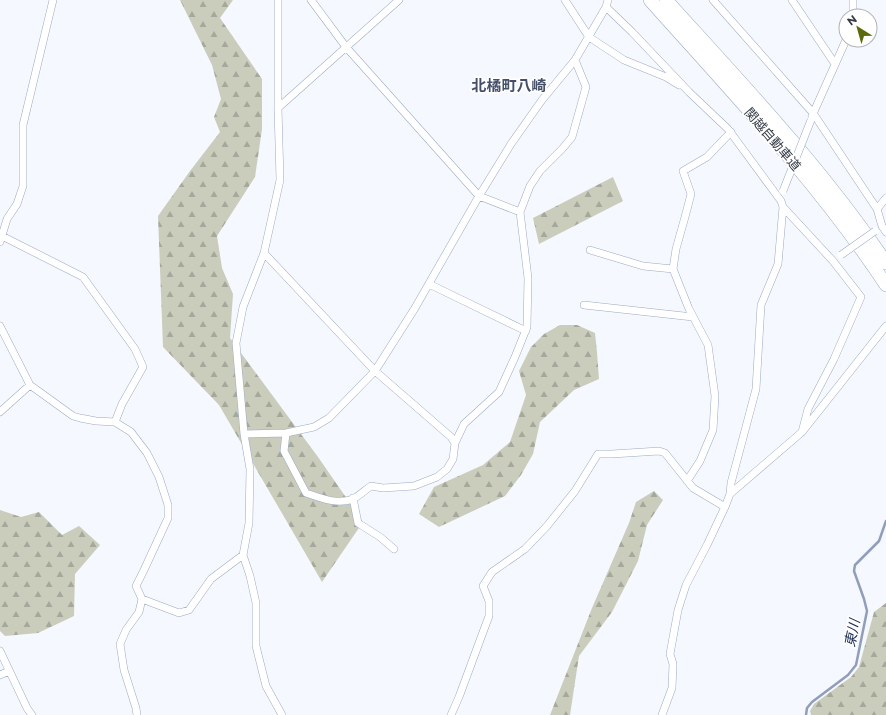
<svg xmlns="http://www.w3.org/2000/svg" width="886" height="715" font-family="Montserrat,'Noto Sans JP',sans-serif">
  <defs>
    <pattern id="forest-firs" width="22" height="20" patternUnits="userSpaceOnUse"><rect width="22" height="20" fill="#cacdbb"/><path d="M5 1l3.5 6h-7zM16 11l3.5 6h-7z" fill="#a5a89a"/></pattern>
  </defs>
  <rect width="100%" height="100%" fill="#f5f8fe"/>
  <path fill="url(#forest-firs)" d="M 180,0 L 233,0 L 220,18 L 262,79 L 262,129 L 255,177 L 217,236 L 222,268 L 233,294 L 230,338 L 318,457 L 363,522 L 322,582 L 219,405 L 163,347 L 158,216 L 190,171 L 220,132 L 214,117 L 221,99 L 212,65 Z
    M 613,177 L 623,201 L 539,244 L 533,218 Z
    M 560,325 L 577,325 L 595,333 L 597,352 L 599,379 L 574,390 L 540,422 L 533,454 L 521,475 L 505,496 L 439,527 L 419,514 L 434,487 L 483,465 L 510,442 L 526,395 L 519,371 L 531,347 L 544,334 Z
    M 654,491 L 663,500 L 647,525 L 638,561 L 612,612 L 579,656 L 570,715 L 550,715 L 592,608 L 629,523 L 636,502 Z
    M 0,510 L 21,517 L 39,512 L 62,535 L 79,526 L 100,545 L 75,574 L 74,616 L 38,633 L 5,636 L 0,631 Z
    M 886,603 L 886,715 L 811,715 L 810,711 L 814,704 L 851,677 L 859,667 L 874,612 Z"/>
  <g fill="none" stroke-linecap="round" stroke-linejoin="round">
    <path stroke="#919eb9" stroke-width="2.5" d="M 806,715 L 807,708 L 812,702 L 848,675 L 856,665 L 867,611 L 864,599 L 854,571 L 855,565 L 879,541 L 886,521"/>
    <defs>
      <path id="street" d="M 278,0 L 278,108 L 280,180 L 264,253 L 243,307 L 236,343 L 244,434 L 250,469 L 249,523 L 243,555 L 250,576 L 256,603 L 256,646 L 266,686 L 282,715
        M 311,0 L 346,47 L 479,196 L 520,212
        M 565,0 L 589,37 L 624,60 L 666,77 L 679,85
        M 713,0 L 813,113 L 877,209 L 882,226 L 886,232
        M 792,0 L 835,64
        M 606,7 L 632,32 L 689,92 L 728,129 L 781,201 L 783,207 L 778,264 L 761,305 L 756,389 L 731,483 L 730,494 L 725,507 L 707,545 L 686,585 L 678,610 L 670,654 L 673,664 L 672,688 L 662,715
        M 853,16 L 853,0
        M 278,108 L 399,0
        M 812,116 L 846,40
        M 783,207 L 833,261 L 861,297 L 834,359 L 808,409 L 802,432
        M 877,209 L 886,198
        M 2,236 L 83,277 L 135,349 L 143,367 L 122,404 L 115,422
        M 0,242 L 7,219 L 17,204 L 23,186 L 23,125 L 53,0
        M 590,250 L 643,266 L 673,269
        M 264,253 L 375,371 L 451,437 L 455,443
        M 429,284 L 526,331
        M 584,305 L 693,317
        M 0,326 L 30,385 L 73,416 L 80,418 L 96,421 L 115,422 L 131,432 L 147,453 L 159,477 L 168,505 L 168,518 L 144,570 L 136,586 L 142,599 L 139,612 L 126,630 L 120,644 L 124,670 L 136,708 L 137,715
        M 0,412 L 30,385
        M 286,433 L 284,451 L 306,493 C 321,498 337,505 353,499 C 359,496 365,490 371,486 L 383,488 L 414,486 L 437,477 L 447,469 L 453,459 L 455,443 L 464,424 L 499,392 L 515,357 L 527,327 L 528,278 L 520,212 L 530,186 L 540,171 L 563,148 L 572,137 L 586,87 L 575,60 L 606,7 L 608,0
        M 244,434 L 286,433 L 314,427 L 329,418 L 375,371 L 415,308 L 479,196 L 511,144 L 542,100 L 575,60
        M 687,481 L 700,461 L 713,430 L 715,396 L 708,345 L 689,309 L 673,269 L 676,249 L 685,217 L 691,194 L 683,171 L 707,157 L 731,132
        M 730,494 L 802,432 L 886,326
        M 353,498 L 358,523 L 380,537 L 394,549
        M 142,599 L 179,613 L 189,610 L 211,579 L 243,555
        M 0,651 L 27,708 L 32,715
        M 0,675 L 9,671
        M 451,715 L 459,697 L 489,616 L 489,601 L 483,586 L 492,572 L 525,549 L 547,526 L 575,491 L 598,454 L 612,454 L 659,451 L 665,453 L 693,488 L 725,507"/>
      <path id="highway" d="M 650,0 C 732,92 818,182 886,285
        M 666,0 C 743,85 822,168 886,263"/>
    </defs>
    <use href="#street" stroke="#9caac6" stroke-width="8"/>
    <use href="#highway" stroke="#9caac6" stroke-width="14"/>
    <use href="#street" stroke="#fff" stroke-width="7"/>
    <use href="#highway" stroke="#fff" stroke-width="13"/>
    <defs>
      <path id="street-bridge" d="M 783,191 L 811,120
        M 841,255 L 875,231"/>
    </defs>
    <use href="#street-bridge" stroke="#9caac6" stroke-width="8" stroke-linecap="butt"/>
    <use href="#street-bridge" stroke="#fff" stroke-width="7"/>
  </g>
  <g text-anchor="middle" stroke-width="3.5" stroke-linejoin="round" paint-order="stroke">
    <g font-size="13" fill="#353b46" stroke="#fff">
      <text transform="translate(773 139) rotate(49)" y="5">関越自動車道</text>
    </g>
    <g font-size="14" font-style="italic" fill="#1e2f55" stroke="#fff">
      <text transform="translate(852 633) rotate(-79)" y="5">東川</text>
    </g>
    <g font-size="15" font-weight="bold" fill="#445069" stroke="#fff">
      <text x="509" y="91">北橘町八崎</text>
    </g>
  </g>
  <g transform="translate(858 28) rotate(323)"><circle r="19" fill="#ffffff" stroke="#aeb1b5"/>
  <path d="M0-3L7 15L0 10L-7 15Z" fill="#5e690e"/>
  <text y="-6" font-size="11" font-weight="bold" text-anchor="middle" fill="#353b46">N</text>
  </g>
</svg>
